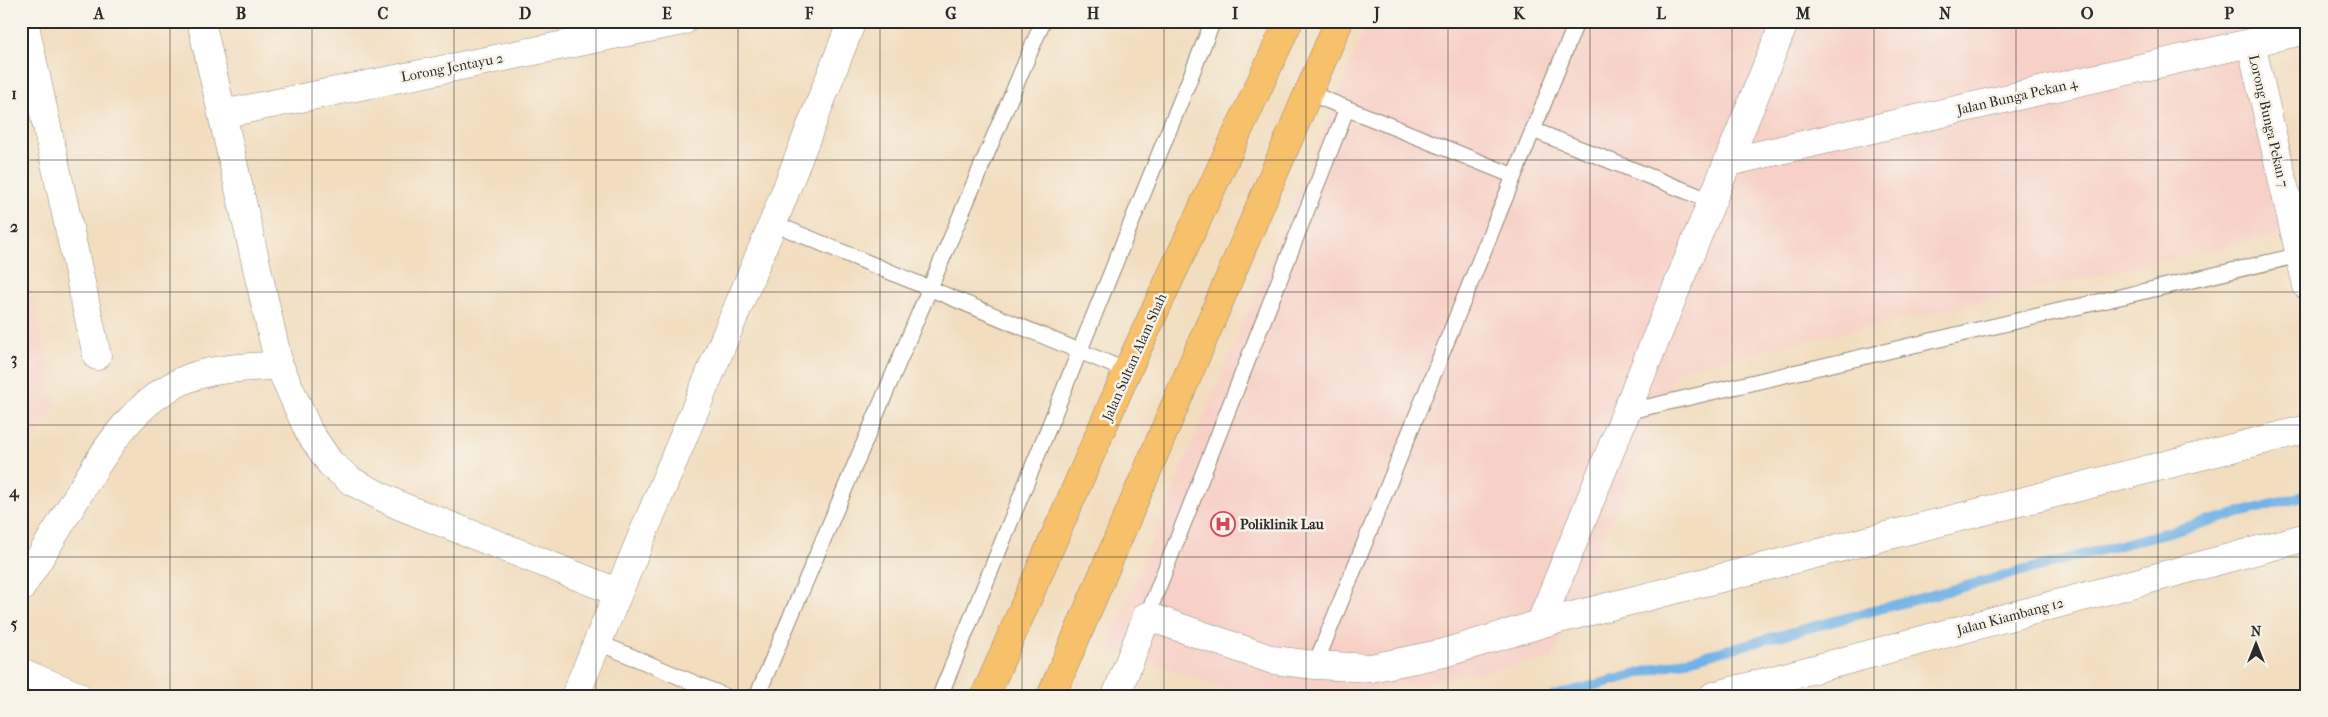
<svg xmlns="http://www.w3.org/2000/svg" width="2328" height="717" font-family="'IM FELL French Canon',serif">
  <rect width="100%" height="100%" fill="#f7f3e8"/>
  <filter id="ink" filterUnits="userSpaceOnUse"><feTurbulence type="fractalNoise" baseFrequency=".02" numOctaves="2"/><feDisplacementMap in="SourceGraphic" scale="10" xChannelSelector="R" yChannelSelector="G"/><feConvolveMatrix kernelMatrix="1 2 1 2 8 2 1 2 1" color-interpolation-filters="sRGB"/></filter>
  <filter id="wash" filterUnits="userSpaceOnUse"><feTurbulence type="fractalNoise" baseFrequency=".0096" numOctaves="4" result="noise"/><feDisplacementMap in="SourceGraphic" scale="20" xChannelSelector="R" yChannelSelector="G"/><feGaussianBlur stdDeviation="1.12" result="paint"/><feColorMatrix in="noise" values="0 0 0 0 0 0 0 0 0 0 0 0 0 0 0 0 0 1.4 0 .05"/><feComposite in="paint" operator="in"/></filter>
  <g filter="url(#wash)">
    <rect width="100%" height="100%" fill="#f2ddbf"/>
    <path fill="#f7d1c7" d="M 1369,21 L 2253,21 L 2237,25 L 2281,234 L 1677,370 L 1552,659 L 1351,696 L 1246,696 L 1107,648 Z
      M 21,246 L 57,406 L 21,458 Z"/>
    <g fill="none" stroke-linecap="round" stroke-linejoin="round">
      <path stroke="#72b2e6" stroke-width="10" d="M 1554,696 L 2307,495"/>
    </g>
  </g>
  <g filter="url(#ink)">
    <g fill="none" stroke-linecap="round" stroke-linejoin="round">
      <defs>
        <path id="service" d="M 1309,93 L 1514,176 L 1533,130 L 1711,201
          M 1533,130 L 1577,21
          M 773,223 L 1127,371
          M 1626,412 L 2300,255
          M 1147,616 L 1347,108
          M 597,642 L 725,696
          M 1315,665 L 1514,176
          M 757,696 L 1043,21
          M 940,696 L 1213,21"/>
        <path id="minor" d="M 24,21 L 97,356
          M 201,21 L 279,365 L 309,432 L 330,463 L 351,481 L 398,505 L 617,592
          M 2251,43 L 2307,286
          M 222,114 L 683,21
          M 1728,162 L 2307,30
          M 21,588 C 39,559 57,530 75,500 C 104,452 133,400 189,378 C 217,367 249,368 279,365
          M 1540,624 L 1785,21
          M 21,672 L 78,696
          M 575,696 L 773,223 L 852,21
          M 1116,696 L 1147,616 L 1273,660 L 1315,665 L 1371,668 L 1444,653 L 1540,624 L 2307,429
          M 1713,696 L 2307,537"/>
        <path id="trunk" d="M 985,696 L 1127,371 L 1289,21
          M 1051,696 L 1339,21"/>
      </defs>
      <use href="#service" stroke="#8e8475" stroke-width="17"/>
      <use href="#minor" stroke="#8e8475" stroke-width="29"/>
      <use href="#trunk" stroke="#8e8475" stroke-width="29"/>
      <use href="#service" stroke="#fff" stroke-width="15"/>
      <use href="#minor" stroke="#fff" stroke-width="28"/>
      <use href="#trunk" stroke="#f7c06b" stroke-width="28"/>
    </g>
  </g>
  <path fill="none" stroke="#2b2b2b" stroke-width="1" stroke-opacity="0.55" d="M 170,21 L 170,696M 312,21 L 312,696M 454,21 L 454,696M 596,21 L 596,696M 738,21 L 738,696M 880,21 L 880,696M 1022,21 L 1022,696M 1164,21 L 1164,696M 1306,21 L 1306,696M 1448,21 L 1448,696M 1590,21 L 1590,696M 1732,21 L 1732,696M 1874,21 L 1874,696M 2016,21 L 2016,696M 2158,21 L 2158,696M 21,160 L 2307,160M 21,292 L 2307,292M 21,425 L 2307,425M 21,557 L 2307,557"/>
  <defs>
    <symbol id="hospital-ring" viewBox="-11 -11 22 22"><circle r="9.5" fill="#f7f3e8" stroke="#d1495b" stroke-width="1.5"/><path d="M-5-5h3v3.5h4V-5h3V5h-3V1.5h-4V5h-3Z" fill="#d1495b"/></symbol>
  </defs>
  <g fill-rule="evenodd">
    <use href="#hospital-ring" x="1209" y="510" width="28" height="28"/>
  </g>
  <g text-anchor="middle" stroke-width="5" stroke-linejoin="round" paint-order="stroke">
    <g font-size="14" fill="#2b2b2b" stroke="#f7f3e8">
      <text transform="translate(452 67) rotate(-11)" y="5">Lorong Jentayu 2</text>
      <text transform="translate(2017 96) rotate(-13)" y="5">Jalan Bunga Pekan 4</text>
      <text transform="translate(2269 121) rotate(77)" y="5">Lorong Bunga Pekan 7</text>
      <text transform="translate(1134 357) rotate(-66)" y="5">Jalan Sultan Alam Shah</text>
      <text transform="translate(2010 616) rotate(-15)" y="5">Jalan Kiambang 12</text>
    </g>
    <g font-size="14" font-weight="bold" fill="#2b2b2b" stroke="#f7f3e8" text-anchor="start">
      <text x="1240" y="529">Poliklinik Lau</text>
    </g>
  </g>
  <rect width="2328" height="717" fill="none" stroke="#f7f3e8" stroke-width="55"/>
  <g transform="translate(2256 644)" stroke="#f7f3e8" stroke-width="4" paint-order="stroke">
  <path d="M0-4L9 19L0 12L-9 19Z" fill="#2b2b2b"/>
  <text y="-8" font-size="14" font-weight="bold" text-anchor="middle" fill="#2b2b2b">N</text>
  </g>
  <rect x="28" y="28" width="2272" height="662" fill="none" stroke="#2b2b2b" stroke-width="2"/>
  <g font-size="16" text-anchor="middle" font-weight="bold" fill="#2b2b2b">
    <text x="99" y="19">A</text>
    <text x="241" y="19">B</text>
    <text x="383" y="19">C</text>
    <text x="525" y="19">D</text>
    <text x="667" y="19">E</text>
    <text x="809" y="19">F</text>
    <text x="951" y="19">G</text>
    <text x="1093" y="19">H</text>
    <text x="1235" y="19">I</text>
    <text x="1377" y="19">J</text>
    <text x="1519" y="19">K</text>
    <text x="1661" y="19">L</text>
    <text x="1803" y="19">M</text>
    <text x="1945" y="19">N</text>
    <text x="2087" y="19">O</text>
    <text x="2229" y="19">P</text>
    <text x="14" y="99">1</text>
    <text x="14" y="232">2</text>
    <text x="14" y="364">3</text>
    <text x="14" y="497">4</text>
    <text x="14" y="629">5</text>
  </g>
</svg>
